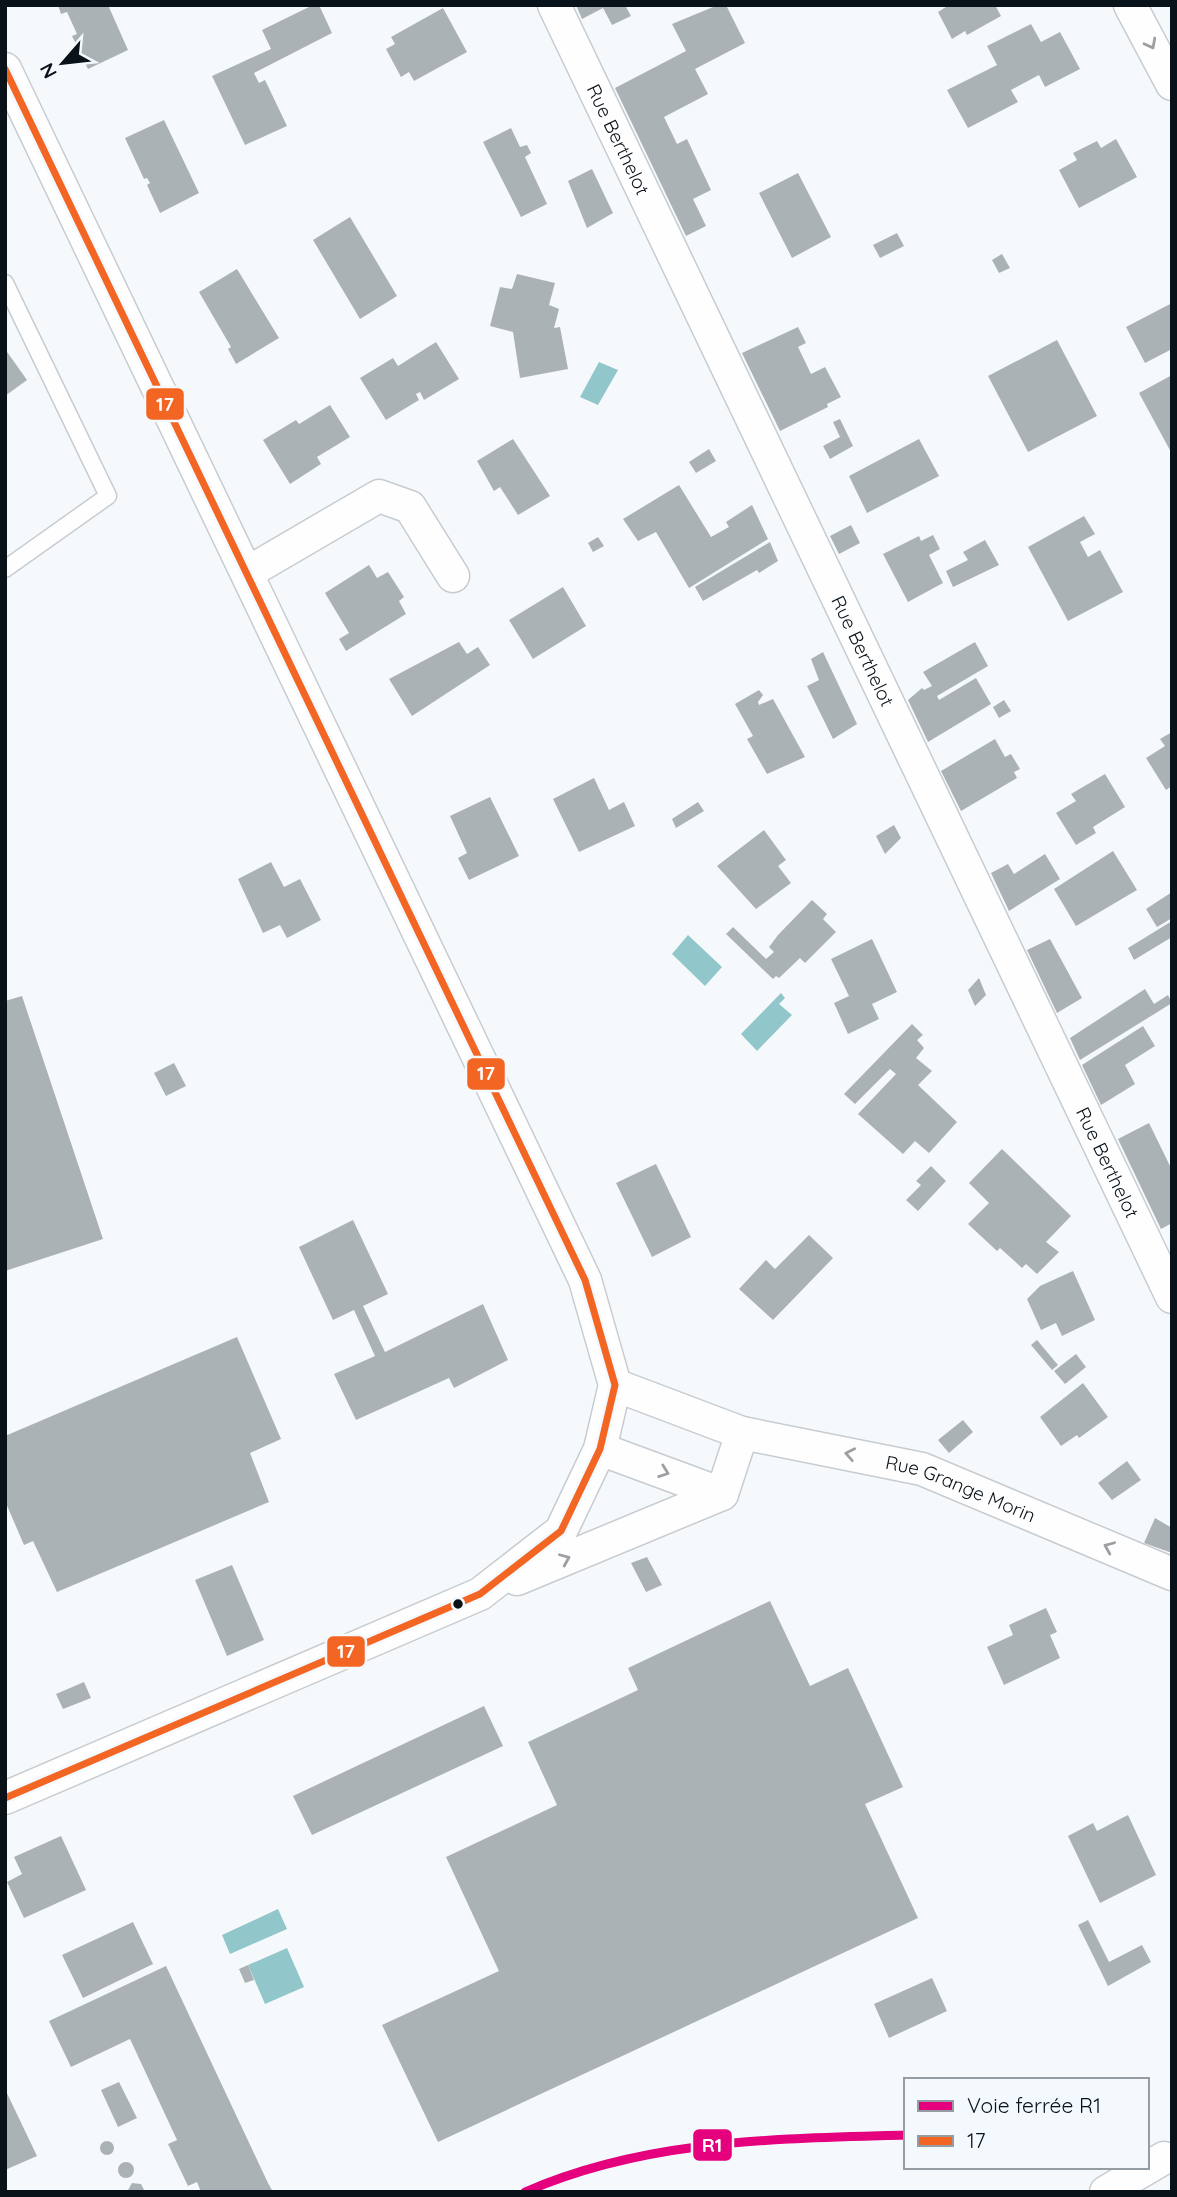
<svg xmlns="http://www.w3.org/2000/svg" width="1177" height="2197" font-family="Quicksand,sans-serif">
  <rect width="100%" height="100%" fill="#f6f9fc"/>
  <path fill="#91c7cb" d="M 599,362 L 618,370 L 598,405 L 580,397 Z
    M 688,935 L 722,967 L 705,986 L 672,954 Z
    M 781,993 L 785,998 L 779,1004 L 792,1015 L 757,1051 L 741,1034 Z
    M 278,1909 L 287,1929 L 230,1954 L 222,1935 Z
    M 287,1948 L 304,1987 L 265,2004 L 248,1965 Z"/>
  <path fill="#abb2b6" d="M 58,5 L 108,5 L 128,50 L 88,69 L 72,36 L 77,34 L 67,12 L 61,14 Z
    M 313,5 L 319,5 L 332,33 L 254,73 L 259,83 L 265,80 L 287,126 L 245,145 L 212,76 L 271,49 L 262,30 Z
    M 576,5 L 625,5 L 631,16 L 612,25 L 603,8 L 582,19 Z
    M 718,5 L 726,5 L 745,43 L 695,69 L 708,94 L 664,117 L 677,144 L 687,139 L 711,190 L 693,199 L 706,226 L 686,236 L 615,88 L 686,51 L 672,24 Z
    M 949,5 L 995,5 L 1001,16 L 967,35 L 965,31 L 952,39 L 938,12 Z
    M 443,8 L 467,52 L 414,81 L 409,72 L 401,77 L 386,49 L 395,44 L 391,37 Z
    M 1031,24 L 1041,42 L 1060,32 L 1080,69 L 1045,87 L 1039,75 L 1011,90 L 1018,102 L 968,128 L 947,90 L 997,65 L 987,46 Z
    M 164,120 L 199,193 L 160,213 L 147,185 L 150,183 L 147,178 L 144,179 L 125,138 Z
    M 511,128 L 520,147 L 527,145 L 531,153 L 525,157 L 547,204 L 521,217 L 483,142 Z
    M 1116,139 L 1137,177 L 1079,208 L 1059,170 L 1077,160 L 1073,153 L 1097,141 L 1101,148 Z
    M 592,169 L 613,213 L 587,228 L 568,181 Z
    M 798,173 L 831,237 L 792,258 L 759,193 Z
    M 350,217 L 397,296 L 360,319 L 313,240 Z
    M 897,233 L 904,246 L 880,258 L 873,245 Z
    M 1002,254 L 1010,268 L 999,273 L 992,260 Z
    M 237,269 L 279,338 L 236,364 L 228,349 L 231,347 L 199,292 Z
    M 517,274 L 555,283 L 549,305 L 559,309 L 554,328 L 560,327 L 568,369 L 520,378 L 513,332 L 490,326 L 500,287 L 512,289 Z
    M 1172,303 L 1172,349 L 1145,363 L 1126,327 Z
    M 798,327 L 806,343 L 798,347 L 811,374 L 825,367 L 841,397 L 827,404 L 828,407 L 780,431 L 742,353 Z
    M 1057,340 L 1097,416 L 1028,452 L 988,376 Z
    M 436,342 L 459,379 L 424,400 L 420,392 L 416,394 L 419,400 L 386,420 L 360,378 L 393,358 L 398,366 Z
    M 5,349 L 27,380 L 5,396 Z
    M 1172,375 L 1172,454 L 1139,393 Z
    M 330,405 L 350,437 L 317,457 L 321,464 L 290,484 L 263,440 L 296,420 L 299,424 Z
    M 840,419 L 853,446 L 830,459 L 823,446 L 840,437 L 833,422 Z
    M 513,439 L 550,496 L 518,515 L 500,487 L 494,491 L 477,461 Z
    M 919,439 L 939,476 L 867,513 L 849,476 Z
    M 709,449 L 716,461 L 696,473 L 689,462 Z
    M 679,485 L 711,537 L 729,527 L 726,522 L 752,505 L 768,539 L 689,588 L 656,532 L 638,541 L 623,519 Z
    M 1084,516 L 1095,534 L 1080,542 L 1088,557 L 1100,550 L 1123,592 L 1068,621 L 1028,547 Z
    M 851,525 L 860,543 L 839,554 L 830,536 Z
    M 933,535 L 940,549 L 929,555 L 943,583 L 908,602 L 883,554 L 919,536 L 921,541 Z
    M 598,537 L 604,546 L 593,552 L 588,543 Z
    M 985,540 L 999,565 L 953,587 L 946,571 L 968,560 L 963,552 Z
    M 770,542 L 778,561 L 759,573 L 757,570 L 703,601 L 695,587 Z
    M 369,565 L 377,578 L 388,572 L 404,597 L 399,601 L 406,614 L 346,651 L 339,639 L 349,633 L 325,593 Z
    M 563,587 L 586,626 L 533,659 L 509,620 Z
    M 459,642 L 467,654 L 478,647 L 490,665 L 412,716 L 389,679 Z
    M 975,642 L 988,666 L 937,696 L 939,700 L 976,678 L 991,704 L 928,742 L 908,700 L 922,688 L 924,690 L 932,686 L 923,672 Z
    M 823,652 L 857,724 L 833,739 L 807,686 L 819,680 L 811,659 Z
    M 759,690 L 763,695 L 758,702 L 759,705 L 773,699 L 805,757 L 767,774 L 747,739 L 753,736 L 735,704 Z
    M 1004,700 L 1011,711 L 999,718 L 993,707 Z
    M 1172,732 L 1172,786 L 1166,790 L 1146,758 L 1165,746 L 1160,739 Z
    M 995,739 L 1005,757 L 1011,754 L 1020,769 L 1014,772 L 1017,778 L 961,811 L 941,771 Z
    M 1105,774 L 1125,807 L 1093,827 L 1096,833 L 1076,845 L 1056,813 L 1076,801 L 1071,794 Z
    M 594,778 L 609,810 L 624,802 L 635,826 L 579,852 L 553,799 Z
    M 490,797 L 519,856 L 469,880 L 458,858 L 467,853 L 450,816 Z
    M 698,802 L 704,811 L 676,828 L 672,819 Z
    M 894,825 L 901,838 L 885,854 L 876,836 Z
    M 764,830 L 786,860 L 778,866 L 791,883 L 756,909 L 717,866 Z
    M 1113,851 L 1137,890 L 1076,926 L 1054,889 Z
    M 1045,854 L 1060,879 L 1009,911 L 991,873 L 1008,864 L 1014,874 Z
    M 271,862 L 284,887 L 300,879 L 321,920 L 287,938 L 280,925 L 263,933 L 238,879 Z
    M 1172,892 L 1172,918 L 1157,927 L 1146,909 Z
    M 812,900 L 827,914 L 823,919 L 836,932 L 805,963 L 800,958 L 779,978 L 776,976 L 773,979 L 726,934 L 733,927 L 766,959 L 774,952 L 769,947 L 778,935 Z
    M 1172,921 L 1172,937 L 1134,960 L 1128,948 Z
    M 872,939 L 897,992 L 872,1004 L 879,1019 L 848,1034 L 834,1003 L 849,996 L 831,959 Z
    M 1050,939 L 1082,998 L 1057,1013 L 1027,950 Z
    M 979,978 L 986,995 L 975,1006 L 968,990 Z
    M 1145,989 L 1154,1004 L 1168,995 L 1172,1003 L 1080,1060 L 1070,1038 Z
    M 22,996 L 103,1239 L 5,1271 L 5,1001 Z
    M 912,1024 L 923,1035 L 917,1040 L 924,1048 L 916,1058 L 932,1071 L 918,1085 L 957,1122 L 929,1153 L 915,1141 L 903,1154 L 858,1114 L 896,1074 L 890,1069 L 855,1104 L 844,1094 Z
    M 1143,1026 L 1155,1046 L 1125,1065 L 1135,1084 L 1101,1105 L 1082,1065 Z
    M 174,1063 L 186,1086 L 166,1096 L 154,1073 Z
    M 1149,1123 L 1172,1170 L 1172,1223 L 1161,1229 L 1118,1139 Z
    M 1002,1149 L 1071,1216 L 1046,1242 L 1059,1252 L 1037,1274 L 1026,1264 L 1022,1268 L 1000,1248 L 997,1251 L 968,1224 L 989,1203 L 969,1183 Z
    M 656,1164 L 691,1237 L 652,1257 L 616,1183 Z
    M 931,1166 L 946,1181 L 918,1211 L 906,1200 L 921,1185 L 916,1181 Z
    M 353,1220 L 388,1294 L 363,1306 L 385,1352 L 483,1304 L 508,1360 L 454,1388 L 449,1378 L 356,1420 L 334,1374 L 375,1356 L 354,1310 L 333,1320 L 299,1247 Z
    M 809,1235 L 833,1258 L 773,1320 L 739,1289 L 766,1260 L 775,1269 Z
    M 1073,1271 L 1095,1320 L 1062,1336 L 1056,1323 L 1041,1330 L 1027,1299 L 1040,1286 Z
    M 237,1337 L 281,1439 L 250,1453 L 269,1502 L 57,1592 L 33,1541 L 24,1545 L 5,1501 L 5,1436 Z
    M 1037,1340 L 1058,1365 L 1052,1370 L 1031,1345 Z
    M 1076,1354 L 1086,1367 L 1065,1384 L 1054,1371 Z
    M 1083,1383 L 1108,1417 L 1079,1438 L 1077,1435 L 1061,1446 L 1040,1417 Z
    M 963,1420 L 973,1432 L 949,1453 L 938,1440 Z
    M 1127,1461 L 1141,1480 L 1112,1500 L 1098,1483 Z
    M 1155,1518 L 1172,1528 L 1172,1553 L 1144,1543 Z
    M 647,1557 L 662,1585 L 646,1592 L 631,1563 Z
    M 232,1565 L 264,1640 L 227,1656 L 195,1580 Z
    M 770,1601 L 810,1686 L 848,1668 L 903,1787 L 865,1804 L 918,1918 L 438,2142 L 382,2025 L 499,1971 L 446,1857 L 557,1805 L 528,1742 L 638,1690 L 628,1668 Z
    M 1046,1608 L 1057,1632 L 1050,1635 L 1060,1658 L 1004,1685 L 987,1647 L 1013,1635 L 1009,1625 Z
    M 84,1682 L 91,1698 L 63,1709 L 56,1694 Z
    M 484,1706 L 503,1746 L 312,1835 L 293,1796 Z
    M 1128,1815 L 1156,1875 L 1100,1903 L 1068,1836 L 1093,1823 L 1097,1831 Z
    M 61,1836 L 86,1890 L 24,1918 L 7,1882 L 22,1874 L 14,1857 Z
    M 1088,1920 L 1109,1962 L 1142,1945 L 1151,1962 L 1108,1986 L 1078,1925 Z
    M 133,1922 L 153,1964 L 83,1998 L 62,1955 Z
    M 248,1965 L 254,1980 L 245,1983 L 239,1969 Z
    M 166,1966 L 268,2183 L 273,2192 L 201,2192 L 197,2182 L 188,2186 L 168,2144 L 177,2140 L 130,2039 L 71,2067 L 49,2021 Z
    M 932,1978 L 947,2011 L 889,2038 L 874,2004 Z
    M 119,2082 L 137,2118 L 118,2127 L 101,2090 Z
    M 5,2089 L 37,2156 L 5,2170 Z
    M100 2148a7 7 0 1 1 14 0a7 7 0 1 1-14 0Z
    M118 2170a8 8 0 1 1 16 0a8 8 0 1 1-16 0Z
    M 132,2183 L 141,2184 L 145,2192 L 127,2192 Z"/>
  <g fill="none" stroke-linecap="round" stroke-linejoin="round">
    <defs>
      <path id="service" d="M 5,283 L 108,496 L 5,569"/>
      <g id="minor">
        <path id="s1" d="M 554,5 L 1172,1297"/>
        <path d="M 1130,5 L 1172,84"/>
        <path d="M 5,69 L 585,1280 L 615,1385 L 600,1449 L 561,1531 L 480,1594 L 5,1798"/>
        <path d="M 247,573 L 379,496 L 410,507 L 453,576"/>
        <path id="s2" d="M 615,1385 L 742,1433 L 922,1469 L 1172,1574"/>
        <path d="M 600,1449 L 722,1494 L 742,1433"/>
        <path d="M 517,1579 L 722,1494"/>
        <path d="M 1106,2192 L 1164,2158"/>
      </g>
    </defs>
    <use href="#service" stroke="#c7ccd1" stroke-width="19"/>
    <use href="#minor" stroke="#c7ccd1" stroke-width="35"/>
    <use href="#service" stroke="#fefeff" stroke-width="16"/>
    <use href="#minor" stroke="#fefeff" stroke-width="32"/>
    <defs>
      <path id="bus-1" d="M 5,69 L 585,1280 L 615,1385 L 600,1449 L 561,1531 L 480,1594 L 5,1798"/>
    </defs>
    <use href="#bus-1" stroke="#f4f9fe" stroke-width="12"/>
    <use href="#bus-1" stroke="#f26522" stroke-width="7"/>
    <defs>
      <path id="rail-1" d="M 525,2192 C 646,2139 776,2139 906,2135"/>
    </defs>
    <use href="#rail-1" stroke="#f4f9fe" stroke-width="14"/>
    <use href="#rail-1" stroke="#e5007d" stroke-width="9"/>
  </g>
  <defs><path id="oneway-chevron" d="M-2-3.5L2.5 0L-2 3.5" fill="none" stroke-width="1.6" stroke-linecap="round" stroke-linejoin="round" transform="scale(1.75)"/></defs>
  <g stroke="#9ca0a3">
    <use href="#oneway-chevron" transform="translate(1151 44) rotate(62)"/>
    <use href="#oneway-chevron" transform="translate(850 1454) rotate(-169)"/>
    <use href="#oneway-chevron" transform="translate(664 1472) rotate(20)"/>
    <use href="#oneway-chevron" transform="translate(1109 1547) rotate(-157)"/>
    <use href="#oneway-chevron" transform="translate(565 1559) rotate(-23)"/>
  </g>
  <circle fill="#0a1219" stroke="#f4f9fe" stroke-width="2.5" cx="458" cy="1604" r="6"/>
  <g text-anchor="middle" stroke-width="7" stroke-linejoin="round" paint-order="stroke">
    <g font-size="19" fill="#0a1219" stroke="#f4f9fe">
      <text dy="7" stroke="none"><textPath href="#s1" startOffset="149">Rue Berthelot</textPath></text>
      <text dy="7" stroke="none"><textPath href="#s1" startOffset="716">Rue Berthelot</textPath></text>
      <text dy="7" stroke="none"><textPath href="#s1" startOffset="1283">Rue Berthelot</textPath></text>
      <text dy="7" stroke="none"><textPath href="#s2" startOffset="362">Rue Grange Morin</textPath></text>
    </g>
  </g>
  <g stroke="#f4f9fe" stroke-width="2.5">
    <rect x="145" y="387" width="40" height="34" rx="7" fill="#f26522"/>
    <rect x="466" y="1057" width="40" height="34" rx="7" fill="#f26522"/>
    <rect x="326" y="1635" width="40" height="33" rx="7" fill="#f26522"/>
    <rect x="692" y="2128" width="41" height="34" rx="7" fill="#e5007d"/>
  </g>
  <g font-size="19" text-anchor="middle" font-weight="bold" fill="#fff">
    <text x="165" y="411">17</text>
    <text x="486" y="1080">17</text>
    <text x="346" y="1658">17</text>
    <text x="712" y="2152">R1</text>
  </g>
  <rect width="1177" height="2197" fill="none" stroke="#0a1219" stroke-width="14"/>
  <rect x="904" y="2078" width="245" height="91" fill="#f4f9fe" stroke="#969da2" stroke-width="2"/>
  <rect x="918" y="2101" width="35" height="10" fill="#e5007d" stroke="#969da2" stroke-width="2"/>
  <text x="967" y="2113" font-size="21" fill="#0a1219">Voie ferrée R1</text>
  <rect x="918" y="2136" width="35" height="10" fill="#f26522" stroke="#969da2" stroke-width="2"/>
  <text x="967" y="2148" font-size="21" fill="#0a1219">17</text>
  <g transform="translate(63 63) rotate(242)" stroke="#f4f9fe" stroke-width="5" paint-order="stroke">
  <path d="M0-5L12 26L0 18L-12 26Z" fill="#0a1219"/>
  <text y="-10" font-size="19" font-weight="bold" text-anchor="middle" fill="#0a1219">N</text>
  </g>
</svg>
